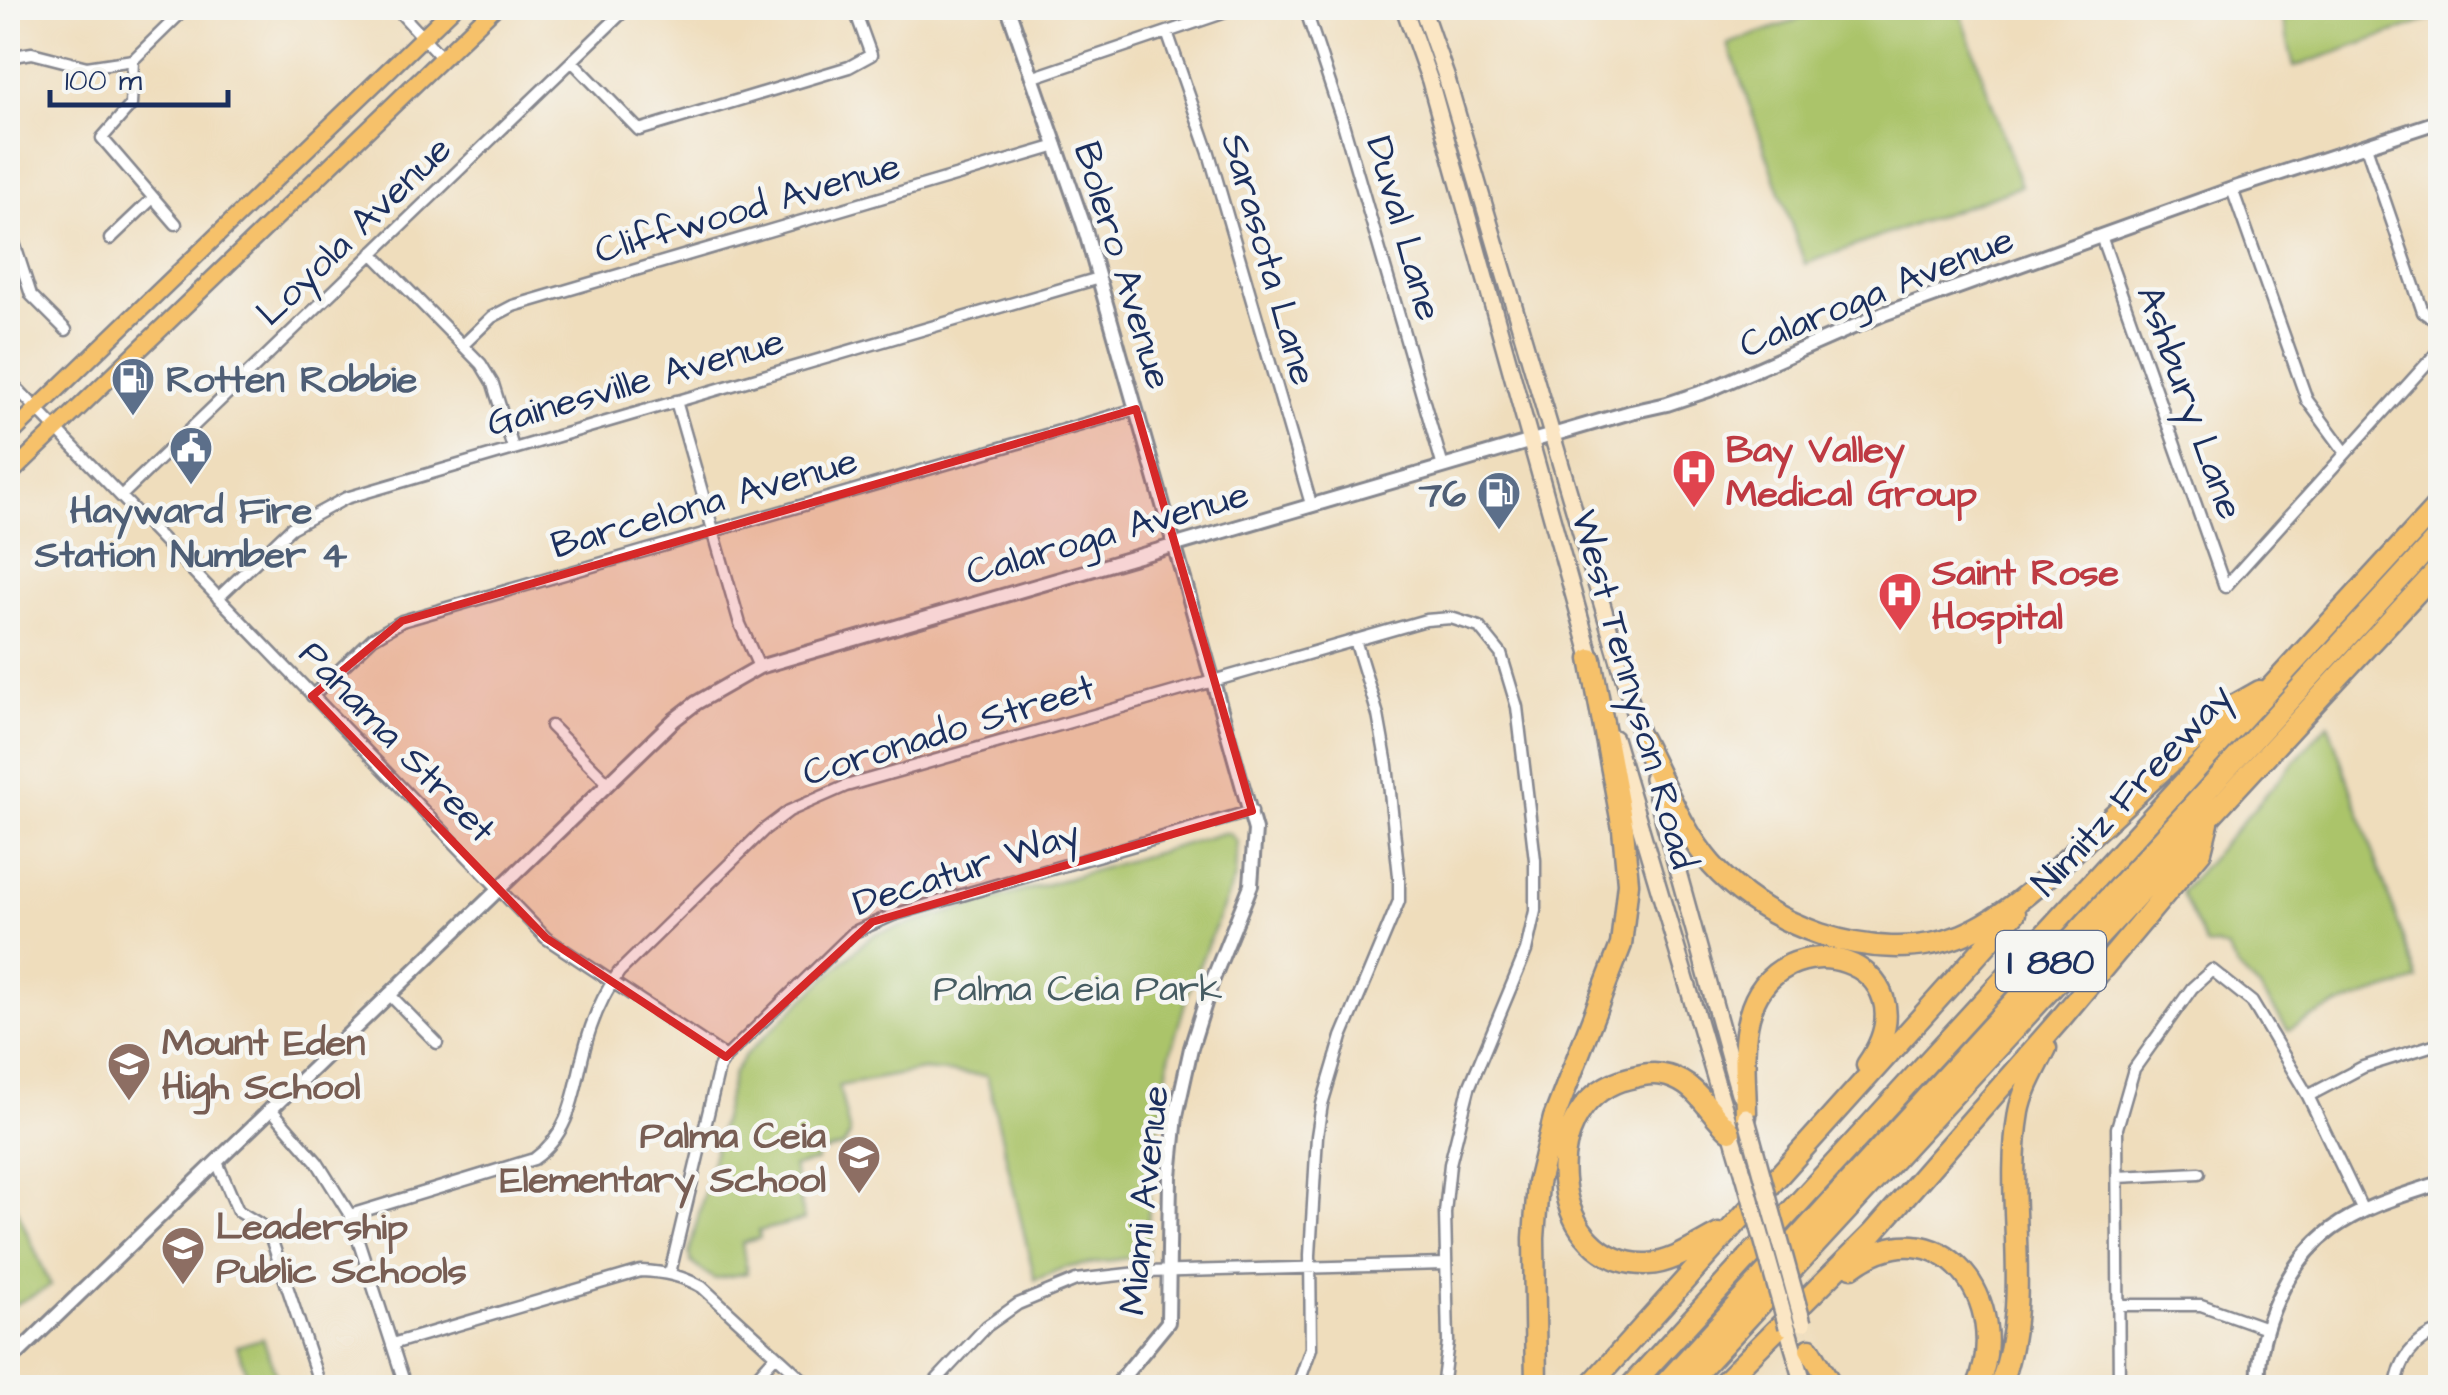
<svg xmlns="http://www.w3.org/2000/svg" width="2448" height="1395" font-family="'Architects Daughter',sans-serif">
  <rect width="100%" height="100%" fill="#f6f6f2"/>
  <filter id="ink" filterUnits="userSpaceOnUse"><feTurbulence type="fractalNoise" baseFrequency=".01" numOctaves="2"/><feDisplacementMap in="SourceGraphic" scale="20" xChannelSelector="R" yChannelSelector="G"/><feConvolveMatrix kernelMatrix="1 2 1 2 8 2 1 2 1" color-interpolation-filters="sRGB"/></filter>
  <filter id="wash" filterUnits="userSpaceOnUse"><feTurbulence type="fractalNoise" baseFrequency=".0048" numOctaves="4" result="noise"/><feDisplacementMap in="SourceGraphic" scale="40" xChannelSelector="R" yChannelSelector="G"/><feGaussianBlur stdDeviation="2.25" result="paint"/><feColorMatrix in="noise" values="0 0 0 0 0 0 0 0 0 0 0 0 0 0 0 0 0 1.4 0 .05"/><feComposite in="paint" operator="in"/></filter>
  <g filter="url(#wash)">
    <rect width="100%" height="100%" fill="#efddbc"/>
    <path fill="#abc46a" stroke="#637a64" stroke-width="2.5" d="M 1831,8 L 1959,8 L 2021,186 L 1805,264 L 1728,44 Z
      M 2280,8 L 2428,8 L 2432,19 L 2294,67 Z
      M 2328,723 L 2418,980 L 2333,1007 L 2288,1030 L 2260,989 L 2239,969 L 2227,949 L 2217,945 L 2206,946 L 2181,892 Z
      M 1223,833 L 1229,833 L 1237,841 L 1235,878 L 1189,990 L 1170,1054 L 1150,1181 L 1147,1255 L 1063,1268 L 1035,1280 L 987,1076 L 923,1070 L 839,1086 L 850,1135 L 843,1147 L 816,1153 L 817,1161 L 793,1167 L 804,1220 L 759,1231 L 760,1238 L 742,1243 L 747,1273 L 714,1279 L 691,1262 L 689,1254 L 733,1074 L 745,1055 L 862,944 L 875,934 L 907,925 Z
      M 8,1190 L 51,1286 L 8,1308 Z
      M 263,1338 L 278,1381 L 251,1387 L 237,1346 Z"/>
  </g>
  <g filter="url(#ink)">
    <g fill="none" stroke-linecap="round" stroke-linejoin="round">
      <defs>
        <path id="minor" d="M 396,8 L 442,58
          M 1305,8 L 1342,120 L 1443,467
          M 1167,32 L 1209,153 L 1311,504
          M 8,57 L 32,53 L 87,67 L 133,60
          M 133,60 L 131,105 L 102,138 L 176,224
          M 133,60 L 186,8
          M 572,61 L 639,130 L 849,67 L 871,55 L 854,8
          M 1034,77 L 1238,8
          M 2366,146 L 2423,312 L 2440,324
          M 2232,189 L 2307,400 L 2346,453
          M 8,224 L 31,295 L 66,330
          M 2101,236 L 2225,587 L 2440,349
          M 110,239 L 153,198
          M 372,253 L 481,364 L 493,384 L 513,448
          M 463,345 L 492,317 L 513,306 L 1057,146
          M 8,379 L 546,938 L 726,1057
          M 676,401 L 740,624 L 759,667
          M 121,496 L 627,8
          M 218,598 L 291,528 L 346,498 L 1099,278
          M 312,696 L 373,638 L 402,621 L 1136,409
          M 551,726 L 607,782
          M 389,994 L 437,1043
          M 2308,1096 L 2363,1067 L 2440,1043
          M 270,1108 L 317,1162 L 350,1215 L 406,1388
          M 217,1162 L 238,1211 L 268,1229 L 321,1388
          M 2118,1177 L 2199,1173
          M 350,1215 L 534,1159 C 578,1128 574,1074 591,1027 C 598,1007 607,989 619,972 L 765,829 L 789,811 L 846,786 L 1426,620 L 1451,618 L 1479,627 L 1501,654 L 1517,707 L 1535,860 L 1535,911 L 1526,951 L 1469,1088 L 1450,1164 L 1445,1213 L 1448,1342 L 1442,1388
          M 670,1273 L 719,1068 L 726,1057 L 854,932 L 893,915 L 1252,811
          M 2118,1305 L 2201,1305 L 2266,1328
          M 392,1344 L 641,1271 C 665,1272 682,1276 702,1287 L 812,1388
          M 746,1388 L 776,1355
          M 929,1388 L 987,1326 L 1018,1304 L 1076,1280 L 1146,1272 L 1445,1264
          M 1297,1388 L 1311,1348 L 1310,1255 L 1317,1136 L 1322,1104 L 1342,1037 L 1399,901 L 1399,876 L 1387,765 L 1378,715 L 1355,640
          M 2119,1388 L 2117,1128 L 2134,1069 L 2192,988 L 2212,970 L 2252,1002 L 2308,1096 L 2363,1211
          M 2396,1388 C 2399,1359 2414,1341 2440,1331"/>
        <path id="tertiary" d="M 1008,8 L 1084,226 L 1255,830 L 1251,885 L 1211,984 L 1191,1048 L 1176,1116 L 1170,1176 L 1168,1322 L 1114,1388
          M 8,1363 L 674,720 L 696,703 L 759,667 L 1631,412 L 1667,404 L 1709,390 L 1883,314 L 2232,189 L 2440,121
          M 2259,1388 C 2255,1332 2287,1262 2332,1229 C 2363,1206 2404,1195 2440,1183"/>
        <path id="secondary" d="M 1404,8 L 1430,81 L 1594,668
          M 1422,8 L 1446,76 L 1644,746
          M 1614,738 L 1744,1175
          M 1652,778 L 1739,1093
          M 1787,1327 L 1805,1388"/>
        <path id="primary" d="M 8,437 L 453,8
          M 8,476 L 494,8"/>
        <path id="motorway" d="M 1641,739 C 1663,781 1681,829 1712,865 C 1741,897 1779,920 1820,934 C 1865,949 1918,953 1962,935 C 2012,914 2055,870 2094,833 C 2139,792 2184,750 2228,709 L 2260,691
          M 1746,1116 C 1746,1085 1741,1048 1749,1017 C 1777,911 1940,961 1867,1065
          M 1719,1234 C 1697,1245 1673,1263 1648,1264 C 1550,1267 1532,1110 1622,1080 C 1638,1076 1652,1071 1668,1076 C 1699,1085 1708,1112 1730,1131
          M 1852,1267 C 1940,1201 2014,1302 1977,1388
          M 1810,1349 L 1833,1388
          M 1805,1387 L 1805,1388
          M 1536,1388 L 1534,1238 L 1538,1183 L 1554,1118 L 1621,945 L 1628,883 L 1623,829 L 1591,659
          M 1588,1388 L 2015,913
          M 1629,1388 L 2440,503
          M 1661,1388 L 2440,535
          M 1683,1388 L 2440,567
          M 1718,1388 L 1874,1232 L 2062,1017 L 2201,851 L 2208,823
          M 1999,1388 C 2035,1296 2003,1205 2019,1112 C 2023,1090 2036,1069 2046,1048"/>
      </defs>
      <use href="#minor" stroke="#85868d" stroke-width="15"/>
      <use href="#tertiary" stroke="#85868d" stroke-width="18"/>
      <use href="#secondary" stroke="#85868d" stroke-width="20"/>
      <use href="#primary" stroke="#85868d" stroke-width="20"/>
      <use href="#motorway" stroke="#85868d" stroke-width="25"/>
      <use href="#minor" stroke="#fff" stroke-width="10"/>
      <use href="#tertiary" stroke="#fff" stroke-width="12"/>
      <use href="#secondary" stroke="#fbe6c4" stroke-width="15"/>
      <use href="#primary" stroke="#f6c16b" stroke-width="15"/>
      <use href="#motorway" stroke="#f6c16b" stroke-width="20"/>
      <defs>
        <path id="secondary-bridge" d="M 1746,1116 L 1803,1323
          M 1744,1175 L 1787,1327"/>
      </defs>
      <use href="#secondary-bridge" stroke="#85868d" stroke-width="20" stroke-linecap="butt"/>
      <use href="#secondary-bridge" stroke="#fbe6c4" stroke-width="15"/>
    </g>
  </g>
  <path fill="#d62828" fill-opacity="0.2" stroke="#d62828" stroke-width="8" stroke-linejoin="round" d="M 1136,409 L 1252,811 L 872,922 L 726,1057 L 546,938 L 312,696 L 402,621 Z"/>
  <defs>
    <symbol id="fuel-pin" viewBox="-11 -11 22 30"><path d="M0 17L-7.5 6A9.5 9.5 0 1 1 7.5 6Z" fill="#5c6f8a" stroke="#f6f6f2"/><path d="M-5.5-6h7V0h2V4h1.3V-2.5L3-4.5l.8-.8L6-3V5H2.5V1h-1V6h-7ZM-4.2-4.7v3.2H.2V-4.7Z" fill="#fff"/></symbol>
    <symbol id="civic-pin" viewBox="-11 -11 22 30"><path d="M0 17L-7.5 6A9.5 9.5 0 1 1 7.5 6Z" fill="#5c6f8a" stroke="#f6f6f2"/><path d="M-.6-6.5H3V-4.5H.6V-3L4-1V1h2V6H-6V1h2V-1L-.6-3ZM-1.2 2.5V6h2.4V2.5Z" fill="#fff"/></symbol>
    <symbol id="hospital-pin" viewBox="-11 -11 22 30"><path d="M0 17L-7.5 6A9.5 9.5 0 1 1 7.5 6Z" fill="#e0444e" stroke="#f6f6f2"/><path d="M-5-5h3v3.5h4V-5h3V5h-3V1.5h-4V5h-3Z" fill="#fff"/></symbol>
    <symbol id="school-pin" viewBox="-11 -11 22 30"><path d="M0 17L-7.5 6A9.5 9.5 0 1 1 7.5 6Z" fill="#8d6e63" stroke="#f6f6f2"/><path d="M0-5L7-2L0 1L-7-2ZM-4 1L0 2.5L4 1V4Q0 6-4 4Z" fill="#fff"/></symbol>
  </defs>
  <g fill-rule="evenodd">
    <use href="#fuel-pin" x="108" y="354" width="50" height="68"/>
    <use href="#civic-pin" x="166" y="423" width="50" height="68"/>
    <use href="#hospital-pin" x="1669" y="446" width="50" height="68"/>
    <use href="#fuel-pin" x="1474" y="468" width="50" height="68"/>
    <use href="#hospital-pin" x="1875" y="569" width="50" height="68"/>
    <use href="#school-pin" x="104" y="1039" width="50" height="68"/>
    <use href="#school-pin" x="834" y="1132" width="50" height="68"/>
    <use href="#school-pin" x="158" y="1223" width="50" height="68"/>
  </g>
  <g text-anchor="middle" stroke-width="9" stroke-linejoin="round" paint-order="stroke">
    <rect fill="#f6f6f2" stroke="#5d6b8a" stroke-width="2.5" x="1996" y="931" width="110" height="60" rx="8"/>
    <g font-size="35" font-weight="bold" fill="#1b2f5e">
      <text x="2051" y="973">I 880</text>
    </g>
    <g font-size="38" fill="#1b2f5e" stroke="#f6f6f2">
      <text transform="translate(747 207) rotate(-16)" y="13">Cliffwood Avenue</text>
      <text transform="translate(1405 228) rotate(74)" y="13">Duval Lane</text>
      <text transform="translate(353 230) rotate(-44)" y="13">Loyola Avenue</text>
      <text transform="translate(1270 259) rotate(74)" y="13">Sarasota Lane</text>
      <text transform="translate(1124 265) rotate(73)" y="13">Bolero Avenue</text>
      <text transform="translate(1876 291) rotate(-22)" y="13">Calaroga Avenue</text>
      <text transform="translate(635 381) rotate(-16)" y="13">Gainesville Avenue</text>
      <text transform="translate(2191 402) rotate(70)" y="13">Ashbury Lane</text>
      <text transform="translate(704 502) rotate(-16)" y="13">Barcelona Avenue</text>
      <text transform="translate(1107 532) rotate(-16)" y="13">Calaroga Avenue</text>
      <text transform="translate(1635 689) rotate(74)" y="13">West Tennyson Road</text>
      <text transform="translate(948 729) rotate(-17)" y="13">Coronado Street</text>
      <text transform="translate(398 741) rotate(46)" y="13">Panama Street</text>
      <text transform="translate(2131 789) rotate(-47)" y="13">Nimitz Freeway</text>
      <text transform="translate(966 867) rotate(-18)" y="13">Decatur Way</text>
      <text transform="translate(1143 1200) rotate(-84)" y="13">Miami Avenue</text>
    </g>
    <g font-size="38" font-weight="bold" fill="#4e5e75" stroke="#f6f6f2" text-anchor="start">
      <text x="166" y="392">Rotten Robbie</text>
      <text x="1466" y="506" text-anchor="end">76</text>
      <text x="191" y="523" text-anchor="middle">Hayward Fire<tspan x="191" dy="44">Station Number 4</tspan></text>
    </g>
    <g font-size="38" font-weight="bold" fill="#be3a42" stroke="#f6f6f2" text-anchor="start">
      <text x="1726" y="462">Bay Valley<tspan x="1726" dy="44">Medical Group</tspan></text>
      <text x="1932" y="585">Saint Rose<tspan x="1932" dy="44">Hospital</tspan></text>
    </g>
    <g font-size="38" fill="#465c62" stroke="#f6f6f2">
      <text x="1078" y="1001">Palma Ceia Park</text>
    </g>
    <g font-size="38" font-weight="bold" fill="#785e54" stroke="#f6f6f2" text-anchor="start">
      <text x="162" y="1055">Mount Eden<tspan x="162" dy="44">High School</tspan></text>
      <text x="826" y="1148" text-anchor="end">Palma Ceia<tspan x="826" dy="44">Elementary School</tspan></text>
      <text x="216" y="1239">Leadership<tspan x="216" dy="44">Public Schools</tspan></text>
    </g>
  </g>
  <rect width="2448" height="1395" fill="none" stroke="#f6f6f2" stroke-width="40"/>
  <path d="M50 90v15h178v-15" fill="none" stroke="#1b2f5e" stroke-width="5"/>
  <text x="65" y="90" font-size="30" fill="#1b2f5e" stroke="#f6f6f2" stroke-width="8" paint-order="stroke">100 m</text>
</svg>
